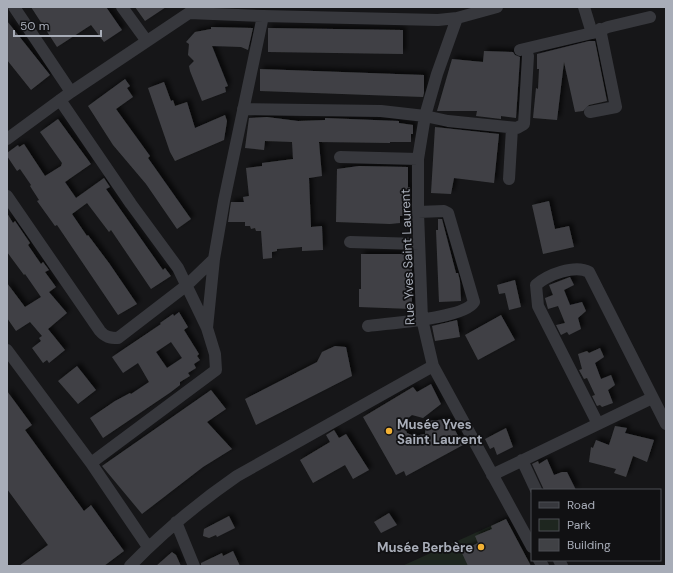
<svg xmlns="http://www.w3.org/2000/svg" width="673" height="573" font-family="'DM Sans',sans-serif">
  <defs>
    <filter id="shadow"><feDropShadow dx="3.5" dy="-3.5" stdDeviation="2" flood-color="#0009"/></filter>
  </defs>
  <rect width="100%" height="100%" fill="#161618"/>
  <path fill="#1e261f" d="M 506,519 L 531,566 L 402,566 Z"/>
  <path fill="#404145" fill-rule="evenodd" filter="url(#shadow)" d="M 31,7 L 106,7 L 122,30 L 104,42 L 91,25 L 57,47 Z
    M 135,7 L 166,7 L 145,21 Z
    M 7,21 L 50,75 L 31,90 L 7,60 Z
    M 211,27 L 253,28 L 248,50 L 241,47 L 212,46 L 228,86 L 225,87 L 226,92 L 202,101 L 190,71 L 189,66 L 194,61 L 188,55 L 189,44 L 186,42 L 195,32 L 211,29 Z
    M 268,28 L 403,30 L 403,54 L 268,52 Z
    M 589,41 L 595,41 L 607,101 L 589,105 L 583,111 L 575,112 L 564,62 L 557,120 L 533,118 L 536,88 L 538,89 L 539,69 L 537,69 L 537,54 Z
    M 484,51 L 513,52 L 515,55 L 520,57 L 516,118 L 501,116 L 501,119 L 476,116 L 477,111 L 437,111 L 452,59 L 483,62 Z
    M 260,69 L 424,75 L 424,93 L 423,97 L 260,91 Z
    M 125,79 L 130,86 L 127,88 L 133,97 L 116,109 L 150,156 L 148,158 L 191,219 L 177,229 L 146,184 L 113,145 L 88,106 Z
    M 164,82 L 171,101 L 173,100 L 175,106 L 187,102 L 195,128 L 225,115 L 227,121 L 224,140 L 175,161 L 170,152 L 148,88 Z
    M 267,117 L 298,121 L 325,120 L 325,118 L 399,121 L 399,123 L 413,125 L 413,134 L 411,134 L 411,142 L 390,142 L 390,143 L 319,142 L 322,176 L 309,178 L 311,227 L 322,226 L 323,250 L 302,251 L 302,247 L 277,249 L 277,251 L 272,252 L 272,258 L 263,259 L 261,231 L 256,231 L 255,228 L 251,229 L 250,226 L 245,226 L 245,222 L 228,222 L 231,202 L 244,202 L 243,197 L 249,196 L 246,168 L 262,166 L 262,163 L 293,159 L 292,142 L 265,141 L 264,150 L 245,148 L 249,118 Z
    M 58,119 L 91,164 L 65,182 L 76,198 L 104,178 L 110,187 L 106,189 L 111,196 L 163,270 L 165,268 L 171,276 L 151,289 L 111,230 L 109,232 L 87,203 L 72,214 L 87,236 L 88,235 L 109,263 L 137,304 L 118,315 L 57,225 L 55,226 L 37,201 L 39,200 L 30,186 L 31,185 L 20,169 L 17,171 L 7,156 L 7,153 L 18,145 L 19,147 L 24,144 L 45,176 L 61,166 L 62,163 L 40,132 Z
    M 435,127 L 499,134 L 494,183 L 454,178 L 451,194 L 431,193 Z
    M 359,166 L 408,167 L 408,187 L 410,187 L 408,216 L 400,216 L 400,223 L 390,224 L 336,222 L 337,169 Z
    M 549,201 L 555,229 L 569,226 L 574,247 L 543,254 L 532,205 Z
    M 7,213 L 13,223 L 15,221 L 30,243 L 28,245 L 41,264 L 43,262 L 49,270 L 45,272 L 56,287 L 49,292 L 67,313 L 48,329 L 65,350 L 49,363 L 47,360 L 43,363 L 32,348 L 41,341 L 39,338 L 42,336 L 30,322 L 16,331 L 7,318 L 7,283 L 25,307 L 41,297 L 25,274 L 24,275 L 7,252 Z
    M 438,219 L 442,219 L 456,273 L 458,273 L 460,281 L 461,301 L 439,302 L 436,230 L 438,230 Z
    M 361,254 L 412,254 L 412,309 L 359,307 L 359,289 L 361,289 Z
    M 570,277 L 574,285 L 564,290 L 570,305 L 582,302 L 586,311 L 578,318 L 581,329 L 569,335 L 567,332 L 561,335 L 556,325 L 565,323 L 558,306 L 548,309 L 545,298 L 553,295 L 549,285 Z
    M 515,280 L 521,307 L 509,310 L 505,293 L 499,294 L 497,285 Z
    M 179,312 L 188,327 L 184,330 L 199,354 L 197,356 L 200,360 L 194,364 L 196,368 L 188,373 L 190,376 L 180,382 L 180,385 L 171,392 L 103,438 L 90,418 L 115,401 L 130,393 L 131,394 L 149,382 L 138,363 L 123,373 L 112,357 L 161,324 L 160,323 L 173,314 L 174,316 ZM 171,342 L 182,358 L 167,368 L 156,352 Z
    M 501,315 L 515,340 L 478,360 L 465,335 Z
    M 457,320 L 460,337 L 435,341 L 432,326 Z
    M 335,346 L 346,347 L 352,376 L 256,425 L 245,399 L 317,362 L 322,352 Z
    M 600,348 L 604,357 L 595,363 L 601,379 L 611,375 L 615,385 L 608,390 L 613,403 L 602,407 L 600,405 L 597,406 L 592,396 L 595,395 L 587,378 L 584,379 L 579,370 L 582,369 L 578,354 L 587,351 L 589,353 Z
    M 77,366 L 96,390 L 78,404 L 58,381 Z
    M 431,384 L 441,404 L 423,418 L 412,415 L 407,419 L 404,426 L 407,433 L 414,436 L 425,434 L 426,421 L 449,419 L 463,445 L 406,476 L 404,471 L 396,475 L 363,417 L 413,387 L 417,392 Z
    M 211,390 L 226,409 L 207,422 L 232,449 L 203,467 L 142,514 L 102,466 Z
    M 7,391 L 32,425 L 25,430 L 84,511 L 91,505 L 124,551 L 104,566 L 19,566 L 48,545 L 7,489 Z
    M 615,426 L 627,428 L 625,433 L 654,440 L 647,462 L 633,456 L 626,477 L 614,473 L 616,469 L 589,462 L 591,447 L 593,448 L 596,440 L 609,445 Z
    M 506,428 L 513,447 L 497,455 L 494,447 L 490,449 L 485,439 Z
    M 334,430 L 339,438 L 346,434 L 369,470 L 353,479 L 345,465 L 313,483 L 300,460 L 330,442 L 326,435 Z
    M 547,459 L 554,475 L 562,472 L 567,472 L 576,490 L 544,490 L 532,464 L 538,461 L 539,464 Z
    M 389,513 L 397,525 L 381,533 L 374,522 Z
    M 229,516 L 235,528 L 217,537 L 216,535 L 209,538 L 203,536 L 204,529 Z
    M 506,519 L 531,566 L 468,566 L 461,551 L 478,543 L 475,536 L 492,529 L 491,526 Z
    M 233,551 L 240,566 L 201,566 L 201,563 L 222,553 L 223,556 Z
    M 172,552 L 176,555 L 181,566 L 156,566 Z"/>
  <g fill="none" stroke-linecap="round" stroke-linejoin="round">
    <path stroke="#37383d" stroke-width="12" d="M 14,7 L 71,92
      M 122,7 L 146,40
      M 457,18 L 437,74 L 425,116 L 418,159 L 418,212 L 422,319 L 433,366 L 532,547
      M 593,33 L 608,27 L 650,17
      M 520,50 L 592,33 L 584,7
      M 60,100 L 131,204 L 178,268 L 207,328 L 215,354 L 216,370 L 91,463
      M 243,109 L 381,111 L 425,116 L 448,121 L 517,128 L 524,124 L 528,56
      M 590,112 L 616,107 L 600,29
      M 7,139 L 71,92 L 189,13 L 263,16 L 438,20 L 457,18 L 497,7
      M 340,157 L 418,159
      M 509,179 L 512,128
      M 7,196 L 100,331 C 105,337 110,338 118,338 L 187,285 L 214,259
      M 350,242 L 419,244
      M 368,326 C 388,323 464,319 474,302 L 448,213 L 444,211 L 418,212
      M 207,328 L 214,259 L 224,201 L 263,16
      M 7,350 L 91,463 L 148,547
      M 598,424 L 538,306 L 536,285 C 547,275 575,264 589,272 L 666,424
      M 522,460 L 536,490
      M 492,475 L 652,398
      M 176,522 L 194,566
      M 539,560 L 543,566
      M 559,560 L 562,566
      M 130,566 C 163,532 198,503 237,476 L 433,366"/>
  </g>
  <g fill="#f2b134" stroke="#111113" stroke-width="1.5">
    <circle cx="389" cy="431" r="4"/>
    <circle cx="481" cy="547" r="4"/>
  </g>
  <g text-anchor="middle" stroke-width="3.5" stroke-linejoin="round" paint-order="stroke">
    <g font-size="13" fill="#a8adb8" stroke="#111113">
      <text transform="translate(407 257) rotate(-92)" y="5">Rue Yves Saint Laurent</text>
    </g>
    <g font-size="13" font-weight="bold" fill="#a8adb8" stroke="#111113" text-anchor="start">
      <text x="397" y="429">Musée Yves<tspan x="397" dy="15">Saint Laurent</tspan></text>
      <text x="473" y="552" text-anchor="end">Musée Berbère</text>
    </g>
  </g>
  <rect width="673" height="573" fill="none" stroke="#a8adb8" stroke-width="16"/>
  <rect x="531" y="489" width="130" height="72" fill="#111113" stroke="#4d4f55"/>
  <rect x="539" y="502" width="20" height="6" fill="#37383d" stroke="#4d4f55"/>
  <text x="567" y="509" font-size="12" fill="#a8adb8">Road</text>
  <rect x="539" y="519" width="20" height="12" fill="#1e261f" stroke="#4d4f55"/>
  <text x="567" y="529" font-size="12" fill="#a8adb8">Park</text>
  <rect x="539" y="539" width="20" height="12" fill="#404145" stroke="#4d4f55"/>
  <text x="567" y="549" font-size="12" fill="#a8adb8">Building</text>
  <path d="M14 30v6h87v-6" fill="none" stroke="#a8adb8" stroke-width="2"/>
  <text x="20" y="30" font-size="12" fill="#a8adb8" stroke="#111113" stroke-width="3" paint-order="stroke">50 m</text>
</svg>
